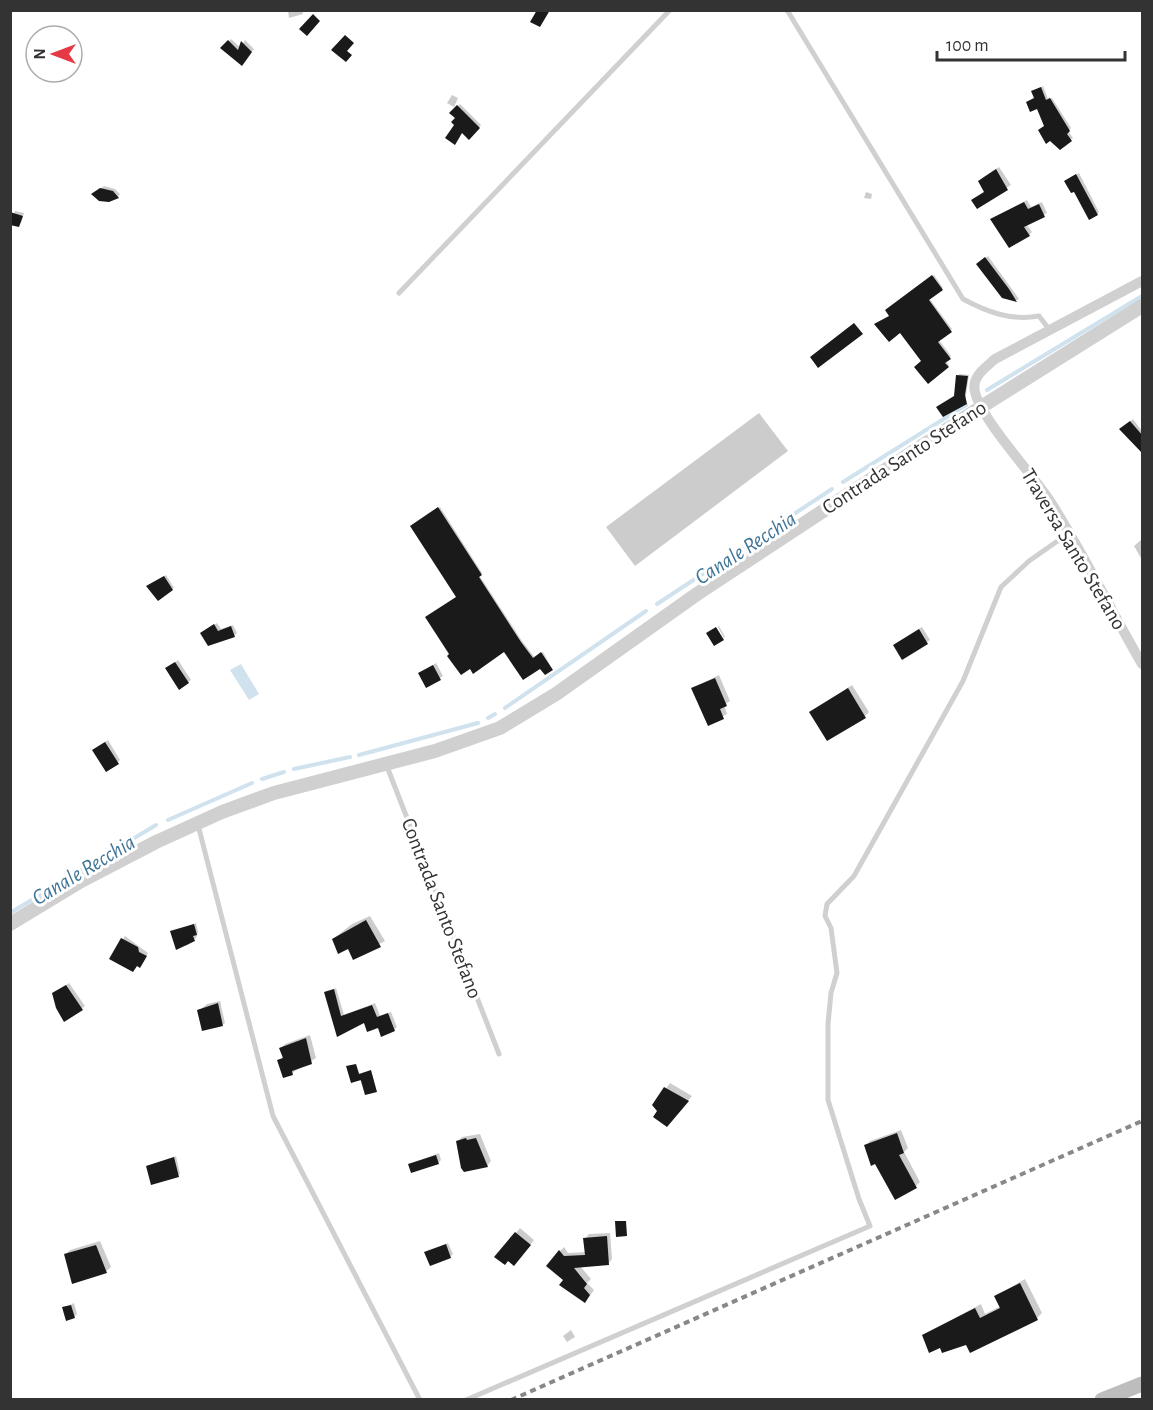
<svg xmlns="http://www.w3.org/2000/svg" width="1153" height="1410" font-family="'Alegreya Sans',sans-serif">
  <rect width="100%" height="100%" fill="#fff"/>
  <path fill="#cfe2ee" d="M 241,664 L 259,694 L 249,700 L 230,670 Z"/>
  <path fill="#0003" d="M 288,10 L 302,10 L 303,14 L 289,18 Z
    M 231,39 L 241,48 L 245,40 L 254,49 L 244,61 L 223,48 Z
    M 1043,86 L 1048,99 L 1052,98 L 1071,128 L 1068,131 L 1073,138 L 1060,148 L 1046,126 L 1035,98 L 1035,90 Z
    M 452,95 L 458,98 L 454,107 L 447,103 Z
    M 460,104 L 481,125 L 469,138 L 456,125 L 457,118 L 451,113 Z
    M 999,167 L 1011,185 L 978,207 L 986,191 L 982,178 Z
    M 1079,173 L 1099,212 L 1097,214 L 1068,179 Z
    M 104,186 L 115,189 L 120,194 L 118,197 L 96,192 Z
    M 866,192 L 872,194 L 871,199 L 864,198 Z
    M 1027,200 L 1031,207 L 1042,202 L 1047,213 L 1026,224 L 1032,232 L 1029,235 L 995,217 Z
    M 15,211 L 24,213 L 21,223 L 13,224 L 10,229 Z
    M 988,256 L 1019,299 L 1017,300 L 1003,296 L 980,262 Z
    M 934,275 L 943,288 L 929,298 L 952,329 L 939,340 L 951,356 L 946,361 L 949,365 L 928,382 L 923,361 L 888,309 Z
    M 959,374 L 969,375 L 965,401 L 955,396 Z
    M 759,413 L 788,451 L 635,566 L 606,527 Z
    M 1133,419 L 1142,431 L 1142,451 L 1121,429 Z
    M 440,507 L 482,573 L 479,575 L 522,641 L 535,658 L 543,652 L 552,669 L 504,650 L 458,597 L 413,525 Z
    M 1142,539 L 1142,560 L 1134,546 Z
    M 166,575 L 174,588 L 172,589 L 149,585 Z
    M 217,623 L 221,629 L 233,625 L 237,633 L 234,636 L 205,631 Z
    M 719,626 L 725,637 L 724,638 L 718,627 Z
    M 922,627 L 930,640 L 903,658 L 897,643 Z
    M 178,660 L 191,680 L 188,682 L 170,666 Z
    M 436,663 L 443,676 L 427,686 L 420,673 Z
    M 719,675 L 730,701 L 724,705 L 727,714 L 709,724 L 693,688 Z
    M 852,685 L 869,712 L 865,716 L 811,712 Z
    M 108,740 L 120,760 L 118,762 L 97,747 Z
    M 370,916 L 385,941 L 353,958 L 349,948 L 333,939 L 352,924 Z
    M 196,923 L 198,932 L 196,938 L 188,945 L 177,948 L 172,932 Z
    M 125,936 L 148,953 L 142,964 L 111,958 Z
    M 69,983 L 85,1006 L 65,1020 L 57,991 Z
    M 336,988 L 344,1015 L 375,1003 L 380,1016 L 391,1012 L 397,1027 L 394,1030 L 364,1021 L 338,1034 L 326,992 Z
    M 220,1001 L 225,1023 L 222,1025 L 199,1011 L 207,1004 Z
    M 310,1035 L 316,1058 L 292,1073 L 279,1061 L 283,1056 L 281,1048 L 285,1044 Z
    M 670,1083 L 692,1096 L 671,1121 L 654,1105 Z
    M 901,1130 L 908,1148 L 904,1152 L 920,1182 L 916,1186 L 865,1146 L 870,1141 Z
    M 480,1134 L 491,1161 L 487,1166 L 457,1142 L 462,1137 Z
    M 439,1153 L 441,1160 L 438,1163 L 410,1164 Z
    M 176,1156 L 180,1174 L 152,1183 L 148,1166 Z
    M 520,1228 L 534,1240 L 518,1260 L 496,1257 Z
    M 610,1233 L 612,1259 L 608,1264 L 580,1266 L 591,1279 L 587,1283 L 594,1290 L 589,1297 L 565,1280 L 560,1251 L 564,1247 L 568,1253 L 586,1252 L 585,1239 L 589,1234 Z
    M 100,1241 L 111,1267 L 103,1274 L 65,1255 L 70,1250 Z
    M 448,1243 L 453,1254 L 450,1257 L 426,1253 Z
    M 1025,1279 L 1042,1313 L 1037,1318 L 966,1343 L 941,1346 L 924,1335 L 981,1304 L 985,1314 L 1001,1306 L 996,1296 Z
    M 74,1303 L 77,1314 L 74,1317 L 64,1308 Z
    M 571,1330 L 575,1337 L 567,1342 L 563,1336 Z"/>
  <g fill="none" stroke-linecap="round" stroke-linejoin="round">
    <path stroke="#cfe2ee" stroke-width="4" d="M 987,390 L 1142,296
      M 843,482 L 966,405
      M 657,604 L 832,489
      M 505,708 L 646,611
      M 488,718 L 495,714
      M 359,755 L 478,723
      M 294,769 L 350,757
      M 262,779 L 284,772
      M 168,820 L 252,783
      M 10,913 L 156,825"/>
  </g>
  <path fill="#1a1a1a" d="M 537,10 L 550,10 L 540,27 L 530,22 Z
    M 313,14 L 320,21 L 307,36 L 299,29 Z
    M 345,35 L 354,43 L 347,51 L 352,55 L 346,62 L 331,50 Z
    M 228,40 L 238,50 L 241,41 L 252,52 L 242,66 L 220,48 Z
    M 1041,87 L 1046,100 L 1050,98 L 1070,131 L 1067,134 L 1072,141 L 1060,150 L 1050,141 L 1046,144 L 1038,130 L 1044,126 L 1037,109 L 1030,112 L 1026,102 L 1034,98 L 1031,91 Z
    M 457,105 L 480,128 L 469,140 L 462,133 L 455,145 L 445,138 L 454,125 L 451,122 L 455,118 L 449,113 Z
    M 996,169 L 1008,190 L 977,209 L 971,200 L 984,192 L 978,181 Z
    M 1076,174 L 1098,215 L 1089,220 L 1074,192 L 1071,193 L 1064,181 Z
    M 100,188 L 113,191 L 119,198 L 109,202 L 99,201 L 91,194 Z
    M 1024,202 L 1028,209 L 1039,204 L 1045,217 L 1024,227 L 1030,236 L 1009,248 L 990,219 Z
    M 10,212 L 23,216 L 19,227 L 10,225 Z
    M 985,257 L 1009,289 L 1017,302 L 1002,298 L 976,264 Z
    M 932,275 L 943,290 L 929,300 L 952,332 L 938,342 L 951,359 L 945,363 L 949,367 L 928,384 L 914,367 L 921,361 L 900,333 L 889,342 L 874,324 L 889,316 L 885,310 Z
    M 854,323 L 863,334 L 818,368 L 810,357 Z
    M 956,375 L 968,376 L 965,395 L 967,404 L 943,417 L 936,407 L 954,396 Z
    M 1130,421 L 1143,436 L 1143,454 L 1119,429 Z
    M 438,507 L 482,575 L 479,577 L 521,642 L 533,658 L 541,652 L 553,670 L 545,675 L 540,669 L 523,680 L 504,652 L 473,674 L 470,669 L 461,675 L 447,656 L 449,654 L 425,617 L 456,597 L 410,526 Z
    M 164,576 L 173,590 L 158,601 L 146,586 Z
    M 214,624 L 218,631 L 231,626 L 235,637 L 208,646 L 200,633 Z
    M 716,627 L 724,640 L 714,646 L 706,633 Z
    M 919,629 L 928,644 L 902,660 L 893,645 Z
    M 175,662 L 189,683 L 179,690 L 165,668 Z
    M 433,665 L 441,680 L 426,688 L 418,673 Z
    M 715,678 L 727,706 L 720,709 L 724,719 L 708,726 L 691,688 Z
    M 848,688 L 866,718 L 827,741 L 809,712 Z
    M 105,742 L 119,764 L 106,772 L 92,750 Z
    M 366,920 L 381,947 L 353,960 L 348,949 L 338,954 L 332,939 Z
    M 194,924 L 197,935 L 193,936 L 195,941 L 176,950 L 170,931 Z
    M 121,938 L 138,947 L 139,952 L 147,956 L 140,968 L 137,966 L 133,972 L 109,959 Z
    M 66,985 L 83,1010 L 64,1022 L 56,1008 L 52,993 Z
    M 334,989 L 341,1016 L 372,1005 L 377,1017 L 388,1013 L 395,1031 L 381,1037 L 378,1028 L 367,1032 L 364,1023 L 337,1037 L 324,992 Z
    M 218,1003 L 223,1026 L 202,1031 L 197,1010 Z
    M 306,1038 L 312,1064 L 292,1071 L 293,1075 L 283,1078 L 277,1060 L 283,1058 L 279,1048 Z
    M 356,1064 L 361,1080 L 351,1083 L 346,1066 Z
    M 371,1070 L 377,1092 L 365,1095 L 359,1074 Z
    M 664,1087 L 689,1101 L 667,1127 L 653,1117 L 657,1111 L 652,1105 Z
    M 897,1133 L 904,1153 L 899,1155 L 917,1188 L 895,1200 L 875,1164 L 871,1166 L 864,1145 Z
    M 466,1138 L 467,1140 L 476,1138 L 488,1167 L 464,1172 L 461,1168 L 456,1141 Z
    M 436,1155 L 439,1164 L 411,1173 L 408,1164 Z
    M 174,1157 L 179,1177 L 151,1185 L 146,1166 Z
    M 615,1221 L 626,1221 L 627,1236 L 616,1237 Z
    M 515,1232 L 531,1245 L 514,1266 L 508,1261 L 505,1265 L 494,1257 Z
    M 607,1236 L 609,1265 L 574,1268 L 587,1284 L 584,1288 L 590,1295 L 585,1303 L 559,1285 L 563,1280 L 546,1266 L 559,1250 L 564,1256 L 585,1255 L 583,1238 Z
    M 446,1244 L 451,1258 L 430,1266 L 424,1252 Z
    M 96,1245 L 107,1273 L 72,1284 L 64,1254 Z
    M 1020,1283 L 1038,1320 L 970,1353 L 966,1345 L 942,1353 L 940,1348 L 929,1353 L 922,1335 L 975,1308 L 980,1318 L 1000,1308 L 994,1296 Z
    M 71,1305 L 75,1318 L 66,1321 L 62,1307 Z"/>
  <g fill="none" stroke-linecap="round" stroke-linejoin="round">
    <path stroke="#d0d0d0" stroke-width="5" d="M 787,10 L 963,299 C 987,312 1011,321 1039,316 L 1049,329
      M 399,293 L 670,10
      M 386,764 L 499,1054
      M 198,825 L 273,1116 L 420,1400
      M 466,1400 L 870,1226 L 859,1199 L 828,1100 L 828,1024 L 831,993 L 837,973 L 831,928 L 825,916 L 827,904 L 854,876 L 963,681 L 1001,587 L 1029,561 L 1069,533"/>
    <path stroke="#d0d0d0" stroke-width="10" d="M 1142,281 L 995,359 C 985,368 971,377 975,392 C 981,419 1033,475 1050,501 C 1084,554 1111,611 1142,664"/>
    <path stroke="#d0d0d0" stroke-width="14" d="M 10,924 L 81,881 L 156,842 L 222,812 L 274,793 L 435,751 L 500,728 L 556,694 L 697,594 L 981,407 L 1142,306"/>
    <path stroke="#bdbdbd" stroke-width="15" d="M 1102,1400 L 1142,1384"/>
    <path stroke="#888" stroke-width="4" stroke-dasharray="6 4.5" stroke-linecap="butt" d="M 511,1400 L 1142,1121"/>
  </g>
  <g text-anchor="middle" stroke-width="6" stroke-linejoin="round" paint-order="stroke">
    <g font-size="21" fill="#333" stroke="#fff">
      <text transform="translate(904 457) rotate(-33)" y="7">Contrada Santo Stefano</text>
      <text transform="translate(1074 549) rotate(59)" y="7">Traversa Santo Stefano</text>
      <text transform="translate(442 908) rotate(69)" y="7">Contrada Santo Stefano</text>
    </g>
    <g font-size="22" font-style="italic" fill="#3f7597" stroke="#fff">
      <text transform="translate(745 547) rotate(-33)" y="8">Canale Recchia</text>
      <text transform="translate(83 869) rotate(-31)" y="8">Canale Recchia</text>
    </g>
  </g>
  <rect width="1153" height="1410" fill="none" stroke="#333333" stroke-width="24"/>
  <g transform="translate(54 54) rotate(270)"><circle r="28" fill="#ffffff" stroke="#adadad" stroke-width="1.5"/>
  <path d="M0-4.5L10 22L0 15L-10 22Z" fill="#e63946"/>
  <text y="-9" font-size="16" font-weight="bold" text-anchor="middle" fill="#333333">N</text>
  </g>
  <path d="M937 51v9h188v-9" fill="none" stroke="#333333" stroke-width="3"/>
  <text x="946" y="51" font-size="18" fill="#333333" stroke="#ffffff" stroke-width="4.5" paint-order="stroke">100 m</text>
</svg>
